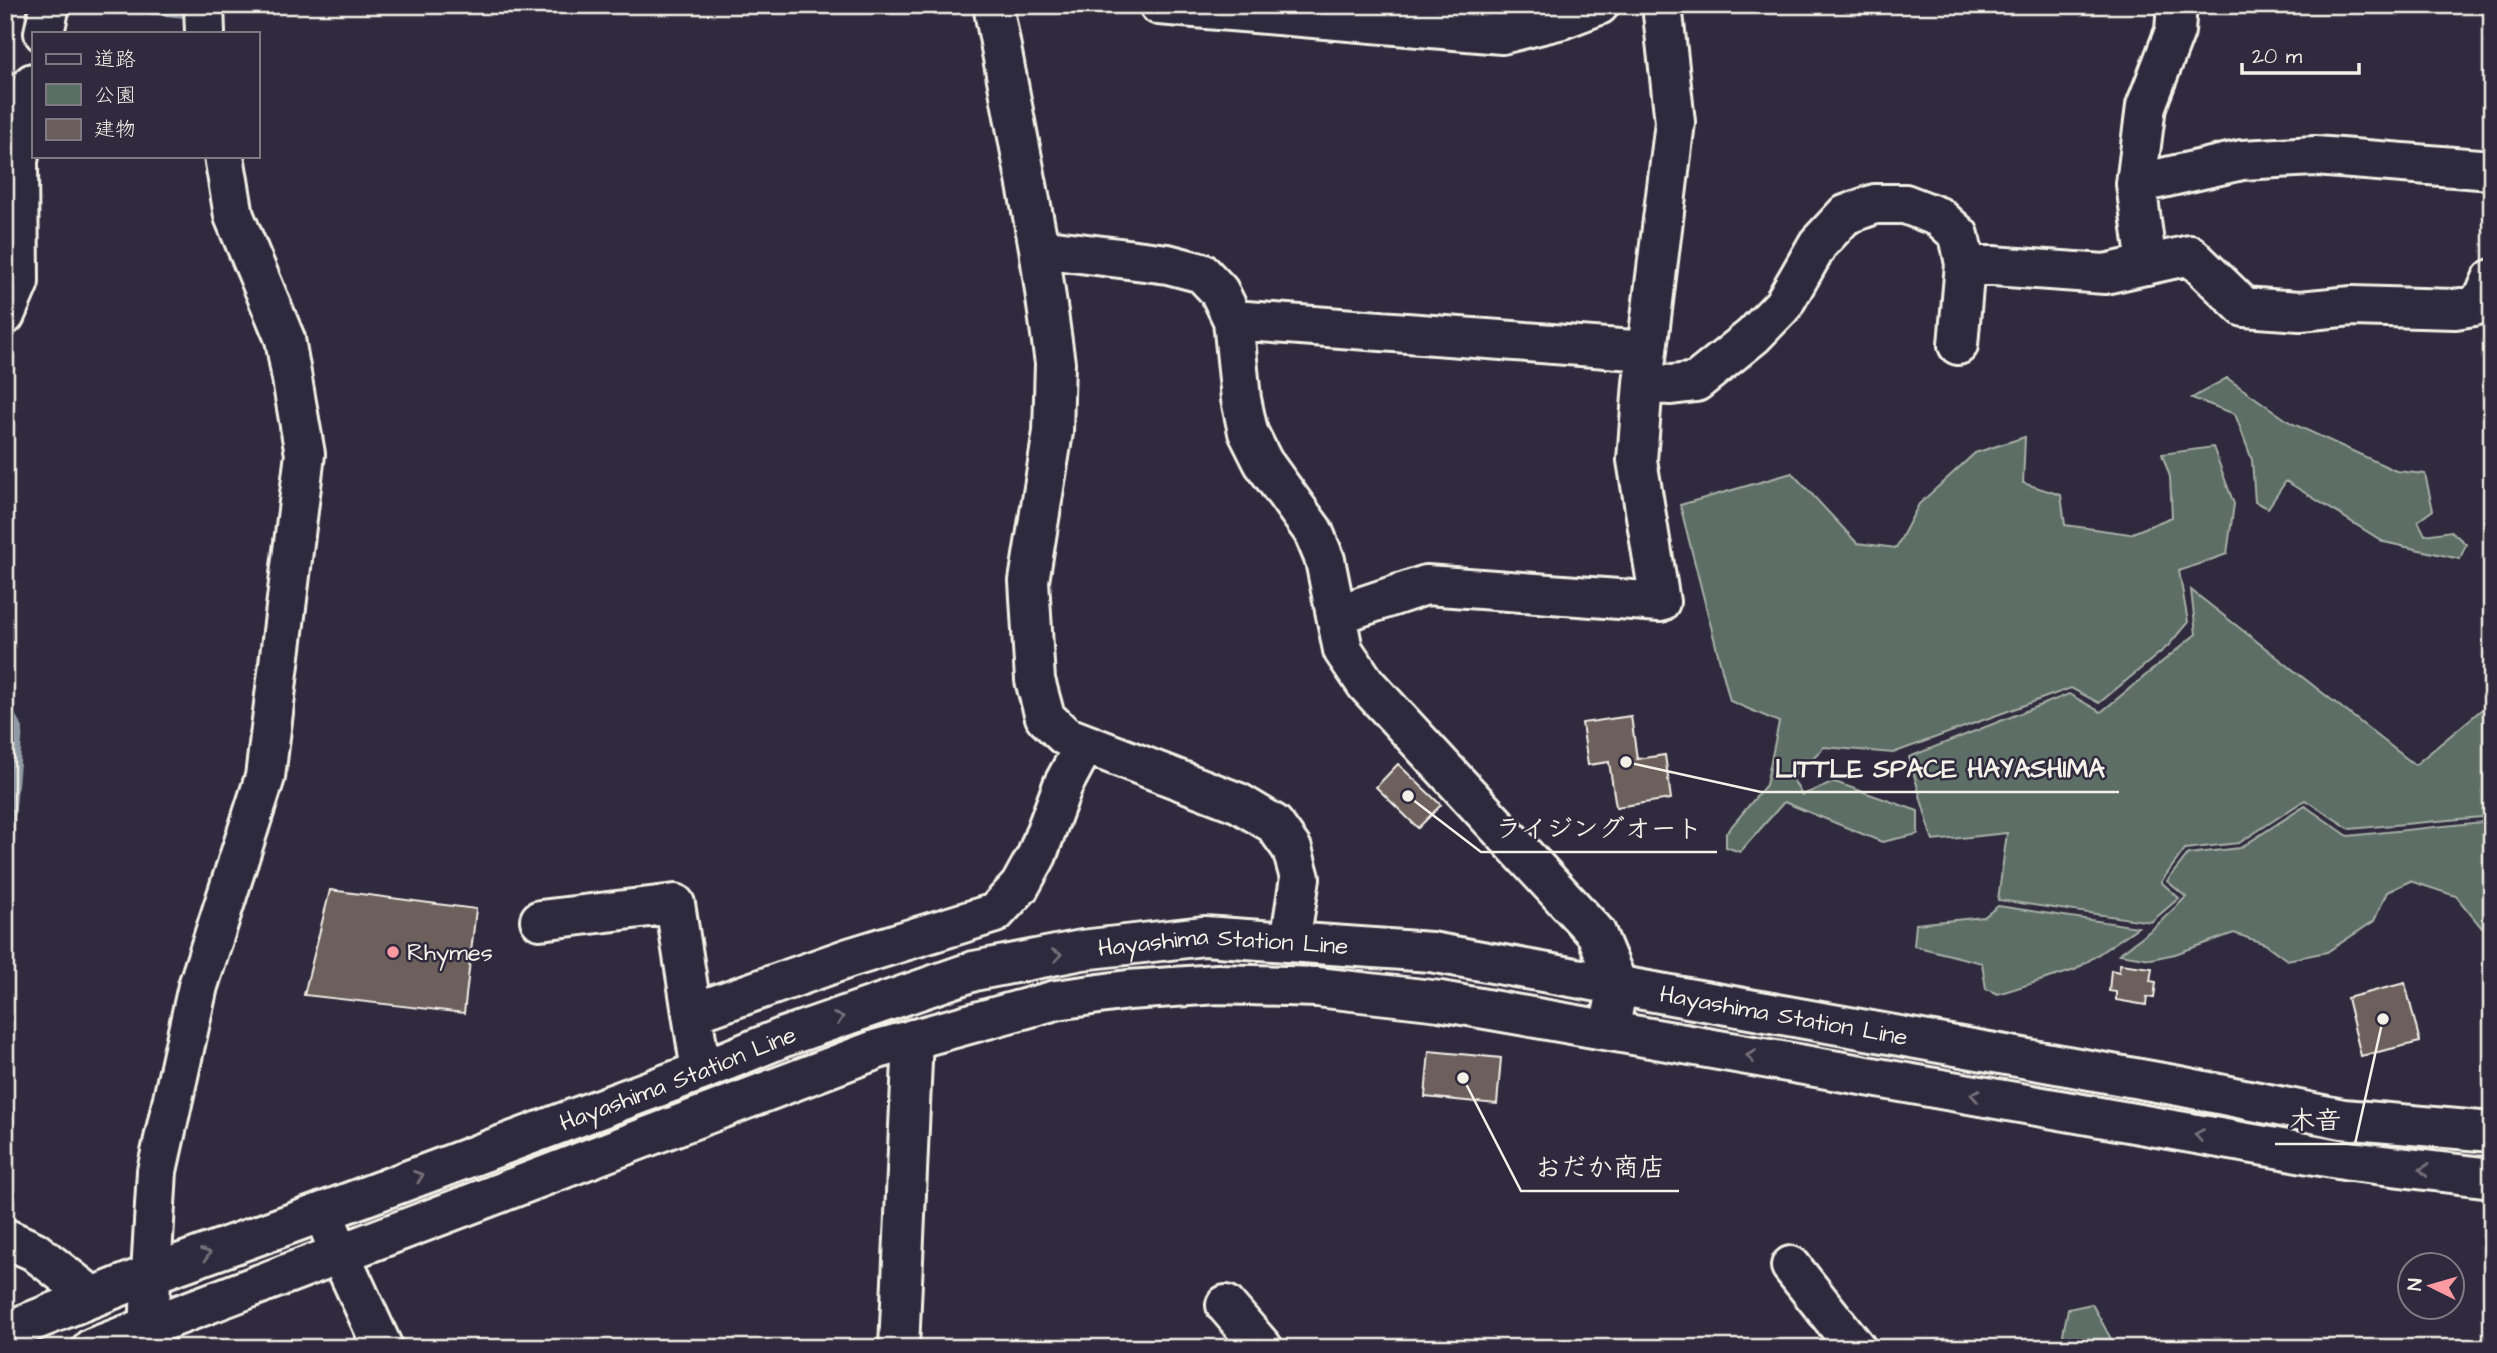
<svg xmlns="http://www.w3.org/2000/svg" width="2497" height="1353" font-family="'Architects Daughter','Klee One',sans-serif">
  <rect width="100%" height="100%" fill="#2f2a3d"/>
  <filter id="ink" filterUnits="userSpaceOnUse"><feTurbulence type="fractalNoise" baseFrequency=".0143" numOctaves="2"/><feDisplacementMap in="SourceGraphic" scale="14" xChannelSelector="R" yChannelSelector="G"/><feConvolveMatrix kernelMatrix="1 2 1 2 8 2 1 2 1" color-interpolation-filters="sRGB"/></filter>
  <g filter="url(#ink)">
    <path fill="#5b6e66" stroke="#a8b0a7" stroke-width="2" d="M 2227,378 L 2291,423 L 2396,471 L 2425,474 L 2433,510 L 2418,521 L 2425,535 L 2451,531 L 2466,544 L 2460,559 L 2384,542 L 2286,481 L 2268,508 L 2255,502 L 2252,460 L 2235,414 L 2192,398 Z
      M 2025,437 L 2023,483 L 2061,495 L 2065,525 L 2130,534 L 2172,517 L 2170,477 L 2162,454 L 2213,447 L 2234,504 L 2227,554 L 2179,571 L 2188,622 L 2168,646 L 2099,703 L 2071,688 L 1893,753 L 1824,747 L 1792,778 L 1802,795 L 1835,782 L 1918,811 L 1918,834 L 1882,842 L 1784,802 L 1740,852 L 1726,847 L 1726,833 L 1766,785 L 1779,722 L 1730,701 L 1680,505 L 1792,473 L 1857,543 L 1896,548 L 1919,504 L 1975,453 Z
      M 2191,590 L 2415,765 L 2492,701 L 2492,816 L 2350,829 L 2305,800 L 2239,843 L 2185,849 L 2161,882 L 2179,898 L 2151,922 L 1998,900 L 2007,833 L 1933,841 L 1909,757 L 2069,694 L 2101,712 L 2196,634 Z
      M 2305,806 L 2348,836 L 2492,821 L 2492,926 L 2481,927 L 2456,896 L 2410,881 L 2387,892 L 2374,921 L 2327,952 L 2287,960 L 2265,944 L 2234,933 L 2175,954 L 2151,959 L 2119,954 L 2155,927 L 2186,897 L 2167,881 L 2188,854 L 2240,848 Z
      M 1998,906 L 2138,927 L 2075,970 L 1998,994 L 1986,989 L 1982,963 L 1914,946 L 1916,924 L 1984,917 Z
      M 2092,1304 L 2116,1348 L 2065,1348 L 2063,1334 L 2068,1309 Z"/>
    <path fill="#4d6078" stroke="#909aa5" stroke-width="2" d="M 71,5 L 184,5 L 186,17 Z"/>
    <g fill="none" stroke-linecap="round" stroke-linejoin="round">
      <path stroke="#909aa5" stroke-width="12" d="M 5,709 L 17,729 L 5,864"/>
    </g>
    <path fill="#6c5f5b" stroke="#f4f1e8" stroke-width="2" d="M 1631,716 L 1637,759 L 1665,755 L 1671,799 L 1616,807 L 1609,762 L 1588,765 L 1582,723 Z
      M 1398,764 L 1441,805 L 1418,828 L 1376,787 Z
      M 330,890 L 476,909 L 464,1013 L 304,995 Z
      M 2120,964 L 2152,968 L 2150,981 L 2156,982 L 2154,998 L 2147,997 L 2146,1005 L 2116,1000 L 2116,992 L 2109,991 L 2111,970 L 2119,972 Z
      M 2405,983 L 2420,1042 L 2361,1056 L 2347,998 Z
      M 1429,1051 L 1501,1058 L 1497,1104 L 1425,1097 Z"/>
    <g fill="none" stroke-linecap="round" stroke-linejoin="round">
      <defs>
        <path id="street" d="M 204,5 L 205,33
          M 993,5 L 1039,248 L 1055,363 L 1053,432 L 1029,581 L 1035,680 L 1045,717 L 1065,736 L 1239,803 L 1274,824 L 1292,849 L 1300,878 L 1290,942
          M 1159,5 L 1502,34 L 1562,19 L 1599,5
          M 44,33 L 50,5
          M 2136,184 L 2242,160 L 2315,156 L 2492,170
          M 1039,248 L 1168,264 L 1202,273 L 1219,291 L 1233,320 L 1241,399 L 1248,432 L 1263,462 L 1313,531 L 1325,560 L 1343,650 L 1366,684 L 1596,933 L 1618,986 L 1609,1030
          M 2147,265 L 2136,184 L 2146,106 L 2175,31 L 2177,5
          M 5,315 L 19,282 L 18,161 L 33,83
          M 1233,320 L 1647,351
          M 1958,345 L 1965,264
          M 1643,383 L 1671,385 L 1696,382 L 1753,336 L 1783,305 L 1818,244 L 1845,215 L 1875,204 L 1905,204 L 1939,217 L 1959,235 L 1965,264 L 2105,274 L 2190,255 L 2244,307 L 2300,311 L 2352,306 L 2455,309 L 2474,306 L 2485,295 L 2492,279
          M 1336,615 L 1426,585 L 1660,602 L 1637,460 L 1643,383 L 1675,122 L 1662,5
          M 540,920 L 675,904 L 701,1071
          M 693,1013 L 849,958 L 995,913 L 1020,886 L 1037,855 L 1063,785 L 1085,744
          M 323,1212 L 340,1254 L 383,1348
          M 5,1238 L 34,1251 L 93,1297
          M 1791,1266 L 1856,1348
          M 1226,1305 L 1263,1348
          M 149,1348 L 151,1274 L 157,1171 L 198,986 L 265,777 L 305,454 L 285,339 L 234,216 L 224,156
          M 899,1348 L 913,1039"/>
        <g id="secondary">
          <path id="s1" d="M 5,1332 L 151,1274 L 323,1212 L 701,1071 L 784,1037 L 974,971 L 1082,950 L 1204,936 L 1431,952 L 2179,1086 L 2343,1119 L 2492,1132"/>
          <path d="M 92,1348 L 878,1049 L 1056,1000 L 1128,990 L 1218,984 L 1317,987 L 1440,1001 L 2350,1161 L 2492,1178"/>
        </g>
      </defs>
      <use href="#street" stroke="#f4f1e8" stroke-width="44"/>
      <use href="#secondary" stroke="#f4f1e8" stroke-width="44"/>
      <use href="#street" stroke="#2f2a3d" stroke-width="38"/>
      <use href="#secondary" stroke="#2f2a3d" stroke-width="38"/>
    </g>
    <defs><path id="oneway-chevron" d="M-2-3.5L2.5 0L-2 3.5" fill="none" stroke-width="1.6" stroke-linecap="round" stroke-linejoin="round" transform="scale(1.75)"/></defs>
    <g stroke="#747079">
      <use href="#oneway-chevron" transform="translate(1057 955) rotate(-11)"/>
      <use href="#oneway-chevron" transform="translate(839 1018) rotate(-19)"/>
      <use href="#oneway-chevron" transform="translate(1751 1056) rotate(-170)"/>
      <use href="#oneway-chevron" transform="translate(1975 1095) rotate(-170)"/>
      <use href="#oneway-chevron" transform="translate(2199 1135) rotate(-170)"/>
      <use href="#oneway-chevron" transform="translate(2424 1170) rotate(-173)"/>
      <use href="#oneway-chevron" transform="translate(419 1176) rotate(-20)"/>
      <use href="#oneway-chevron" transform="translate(206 1254) rotate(-20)"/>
    </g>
  </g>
  <circle fill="#ff9aa2" stroke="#2f2a3d" stroke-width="2.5" cx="393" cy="952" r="7"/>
  <g text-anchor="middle" stroke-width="5" stroke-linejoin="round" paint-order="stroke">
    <g font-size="24" fill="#f4f1e8" stroke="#2f2a3d">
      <text dy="8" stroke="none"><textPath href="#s1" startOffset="1286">Hayashima Station Line</textPath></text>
      <text dy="8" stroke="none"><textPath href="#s1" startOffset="1853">Hayashima Station Line</textPath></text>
      <text dy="8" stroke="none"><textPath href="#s1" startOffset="719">Hayashima Station Line</textPath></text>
    </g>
    <g font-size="24" fill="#f4f1e8" stroke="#2f2a3d" text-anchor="start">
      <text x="407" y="960">Rhymes</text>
    </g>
  </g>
  <path fill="none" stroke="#f4f1e8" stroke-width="2.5" d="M1626 762L1761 792H2119M1408 796L1481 852H1717M2383 1019L2355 1144H2275M1463 1078L1521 1191H1679"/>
  <g fill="#f4f1e8" stroke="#2f2a3d" stroke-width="2.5">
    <circle cx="1626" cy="762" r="7"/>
    <circle cx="1408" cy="796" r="7"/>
    <circle cx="2383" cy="1019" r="7"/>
    <circle cx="1463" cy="1078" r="7"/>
  </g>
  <g font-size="26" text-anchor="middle" font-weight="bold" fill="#f4f1e8" stroke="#2f2a3d" stroke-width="5" stroke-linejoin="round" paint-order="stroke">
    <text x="1940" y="777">LITTLE SPACE HAYASHIMA</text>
    <text x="1599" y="837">ライジングオート</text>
    <text x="2315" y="1129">木音</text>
    <text x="1600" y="1176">おだか商店</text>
  </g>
  <rect width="2497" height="1353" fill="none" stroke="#2f2a3d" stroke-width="28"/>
  <rect x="14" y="14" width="2469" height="1325" fill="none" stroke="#f4f1e8" stroke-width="2.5" filter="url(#ink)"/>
  <rect x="32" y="32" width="228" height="126" fill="#2f2a3d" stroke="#7e7a81" stroke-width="2"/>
  <rect x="46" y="54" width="35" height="10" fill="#2f2a3d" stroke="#7e7a81" stroke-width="2"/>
  <text x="94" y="66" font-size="21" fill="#f4f1e8">道路</text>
  <rect x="46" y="84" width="35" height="21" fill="#5b6e66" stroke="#7e7a81" stroke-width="2"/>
  <text x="94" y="102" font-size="21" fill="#f4f1e8">公園</text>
  <rect x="46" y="119" width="35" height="21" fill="#6c5f5b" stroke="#7e7a81" stroke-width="2"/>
  <text x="94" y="136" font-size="21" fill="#f4f1e8">建物</text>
  <g transform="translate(2431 1286) rotate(275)"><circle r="33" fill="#2f2a3d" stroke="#7e7a81" stroke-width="2"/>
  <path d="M0-5L12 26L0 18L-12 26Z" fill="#ff9aa2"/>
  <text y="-10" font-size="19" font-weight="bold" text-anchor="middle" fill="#f4f1e8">N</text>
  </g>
  <path d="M2242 63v10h117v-10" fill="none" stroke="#f4f1e8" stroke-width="3.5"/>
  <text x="2252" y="63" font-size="21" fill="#f4f1e8" stroke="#2f2a3d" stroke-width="5" paint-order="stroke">20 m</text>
</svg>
